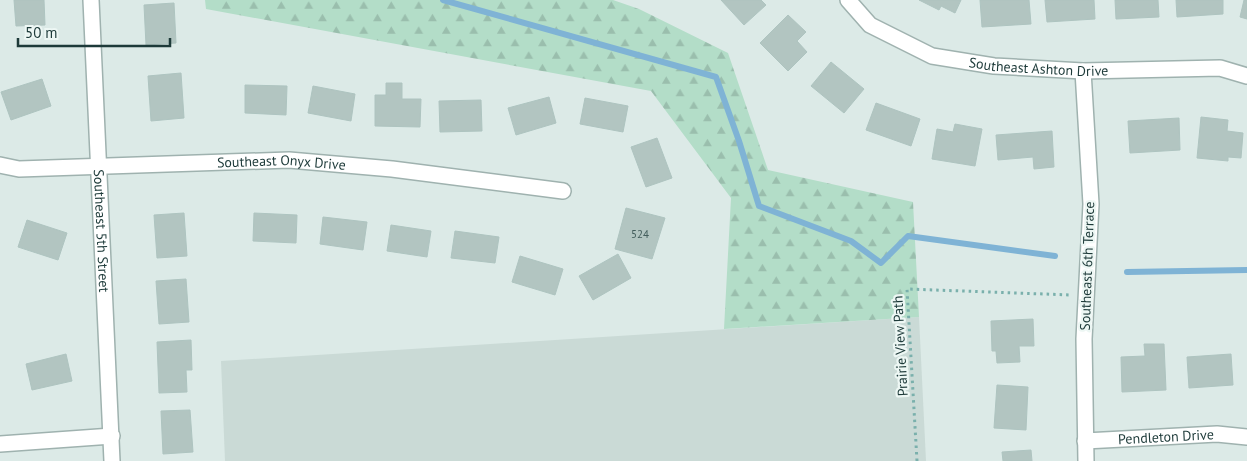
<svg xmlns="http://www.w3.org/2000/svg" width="1247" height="461" font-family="'PT Sans',sans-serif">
  <defs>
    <pattern id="forest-firs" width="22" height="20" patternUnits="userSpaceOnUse" patternTransform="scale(1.25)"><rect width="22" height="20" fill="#b3ddc8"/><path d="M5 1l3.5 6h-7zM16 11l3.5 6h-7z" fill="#9abead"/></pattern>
  </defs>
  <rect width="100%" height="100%" fill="#dceae7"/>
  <path fill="#cadad6" d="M 919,317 L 926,461 L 225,461 L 221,361 Z"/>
  <path fill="url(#forest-firs)" d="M 205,0 L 613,0 L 639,9 L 728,53 L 768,170 L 913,202 L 919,317 L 724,329 L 731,198 L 651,91 L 206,9 Z"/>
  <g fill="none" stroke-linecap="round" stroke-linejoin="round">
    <path stroke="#7fb3d5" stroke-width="6" d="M 443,0 L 716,77 L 739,141 L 759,206 L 851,241 L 881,263 L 908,236 L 1055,256
      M 1127,272 L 1247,270"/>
  </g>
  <path fill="#b2c5c1" stroke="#aec4c0" d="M 14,0 L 44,0 L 45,25 L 16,26 Z
    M 721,0 L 761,0 L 766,5 L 744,25 Z
    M 919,0 L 961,0 L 955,13 L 941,6 L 939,10 Z
    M 980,0 L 1029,0 L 1031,24 L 982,27 Z
    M 1045,0 L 1094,0 L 1095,19 L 1047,22 Z
    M 1115,0 L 1158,0 L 1159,17 L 1116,19 Z
    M 1176,0 L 1223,0 L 1223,14 L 1177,17 Z
    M 1244,0 L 1247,0 L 1247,19 L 1240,17 Z
    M 174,3 L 176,43 L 146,45 L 144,5 Z
    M 788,15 L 806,32 L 797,41 L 807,52 L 788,71 L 760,43 Z
    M 831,62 L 864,89 L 844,113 L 811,86 Z
    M 181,73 L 184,118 L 151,121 L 148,76 Z
    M 42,79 L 51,106 L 11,120 L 1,92 Z
    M 386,83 L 402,83 L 402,99 L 421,99 L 420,127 L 375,126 L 375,95 L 386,95 Z
    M 245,85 L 287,86 L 286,115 L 245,113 Z
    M 313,86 L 355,94 L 351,121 L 308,113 Z
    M 549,97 L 556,123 L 516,135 L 508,108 Z
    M 585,98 L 628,106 L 623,132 L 580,124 Z
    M 481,100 L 482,131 L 440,132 L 439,101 Z
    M 876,103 L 920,119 L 911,146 L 866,130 Z
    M 1201,117 L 1228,120 L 1227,131 L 1243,133 L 1241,158 L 1228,157 L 1228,161 L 1197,158 Z
    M 1179,118 L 1180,150 L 1130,153 L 1128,121 Z
    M 955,124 L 982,129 L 975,166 L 932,159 L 937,129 L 953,132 Z
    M 1052,131 L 1054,167 L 1034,169 L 1033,157 L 998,160 L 996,135 Z
    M 657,138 L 672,178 L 646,187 L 631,147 Z
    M 626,208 L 665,218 L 652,259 L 615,249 Z
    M 184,213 L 187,256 L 157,258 L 154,215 Z
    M 254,213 L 297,215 L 296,243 L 253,241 Z
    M 323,217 L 367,222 L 363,250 L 320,244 Z
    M 27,220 L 67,233 L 58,260 L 18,247 Z
    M 391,225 L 431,231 L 427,257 L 387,251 Z
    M 455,231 L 499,237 L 495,263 L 451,258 Z
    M 618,254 L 631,278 L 593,300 L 579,276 Z
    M 520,256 L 563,269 L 555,295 L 512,282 Z
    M 186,279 L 189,322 L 159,324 L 156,281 Z
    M 1033,319 L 1034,346 L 1019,346 L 1020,362 L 997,363 L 996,351 L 992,351 L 991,321 Z
    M 191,340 L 192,370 L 186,370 L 187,392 L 159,393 L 157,342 Z
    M 1144,344 L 1164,344 L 1166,390 L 1122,392 L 1121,357 L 1145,356 Z
    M 66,354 L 72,381 L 32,390 L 26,364 Z
    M 1231,354 L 1233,385 L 1189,388 L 1187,357 Z
    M 997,385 L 1028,387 L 1026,430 L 994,428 Z
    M 190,410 L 193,452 L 163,454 L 161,411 Z
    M 1031,450 L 1032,461 L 1003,461 L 1002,452 Z"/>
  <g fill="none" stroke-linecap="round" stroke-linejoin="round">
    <defs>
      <g id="minor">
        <path id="s1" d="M 91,0 L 112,461"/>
        <path id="s2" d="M 848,0 L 870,25 L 932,56 L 994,66 L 1083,71 L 1220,68 L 1247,76"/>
        <path d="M 1083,71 L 1091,204 L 1084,339 L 1086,461"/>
        <path id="s3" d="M 0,165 L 19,169 L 289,160 L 392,169 L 563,191"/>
        <path id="s4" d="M 1085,441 L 1217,434 L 1247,437"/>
        <path d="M 0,444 L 112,436"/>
      </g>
    </defs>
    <use href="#minor" stroke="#9fb2af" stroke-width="18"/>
    <path stroke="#7ab0ac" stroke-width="3" stroke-dasharray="2.5 4" stroke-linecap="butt" d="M 917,461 L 907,289 L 1071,295"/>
    <use href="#minor" stroke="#fff" stroke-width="15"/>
  </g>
  <g text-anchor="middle" stroke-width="4.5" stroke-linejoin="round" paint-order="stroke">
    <g font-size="11" fill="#425d5b">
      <text x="640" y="238">524</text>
    </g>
    <g font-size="14" fill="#1d3a39" stroke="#edf7f4">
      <text dy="5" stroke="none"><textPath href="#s2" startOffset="210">Southeast Ashton Drive</textPath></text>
      <text dy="5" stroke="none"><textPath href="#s3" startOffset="282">Southeast Onyx Drive</textPath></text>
      <text dy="5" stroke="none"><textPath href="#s1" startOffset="231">Southeast 5th Street</textPath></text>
      <text transform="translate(1087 266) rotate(-88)" y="5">Southeast 6th Terrace</text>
      <text transform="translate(900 346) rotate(-93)" y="5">Prairie View Path</text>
      <text dy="5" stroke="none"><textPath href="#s4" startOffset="81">Pendleton Drive</textPath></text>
    </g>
  </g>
  <path d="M18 38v8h152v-8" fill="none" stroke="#1d3a39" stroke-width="2.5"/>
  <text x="25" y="38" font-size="15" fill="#1d3a39" stroke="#edf7f4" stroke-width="4" paint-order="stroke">50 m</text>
</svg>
